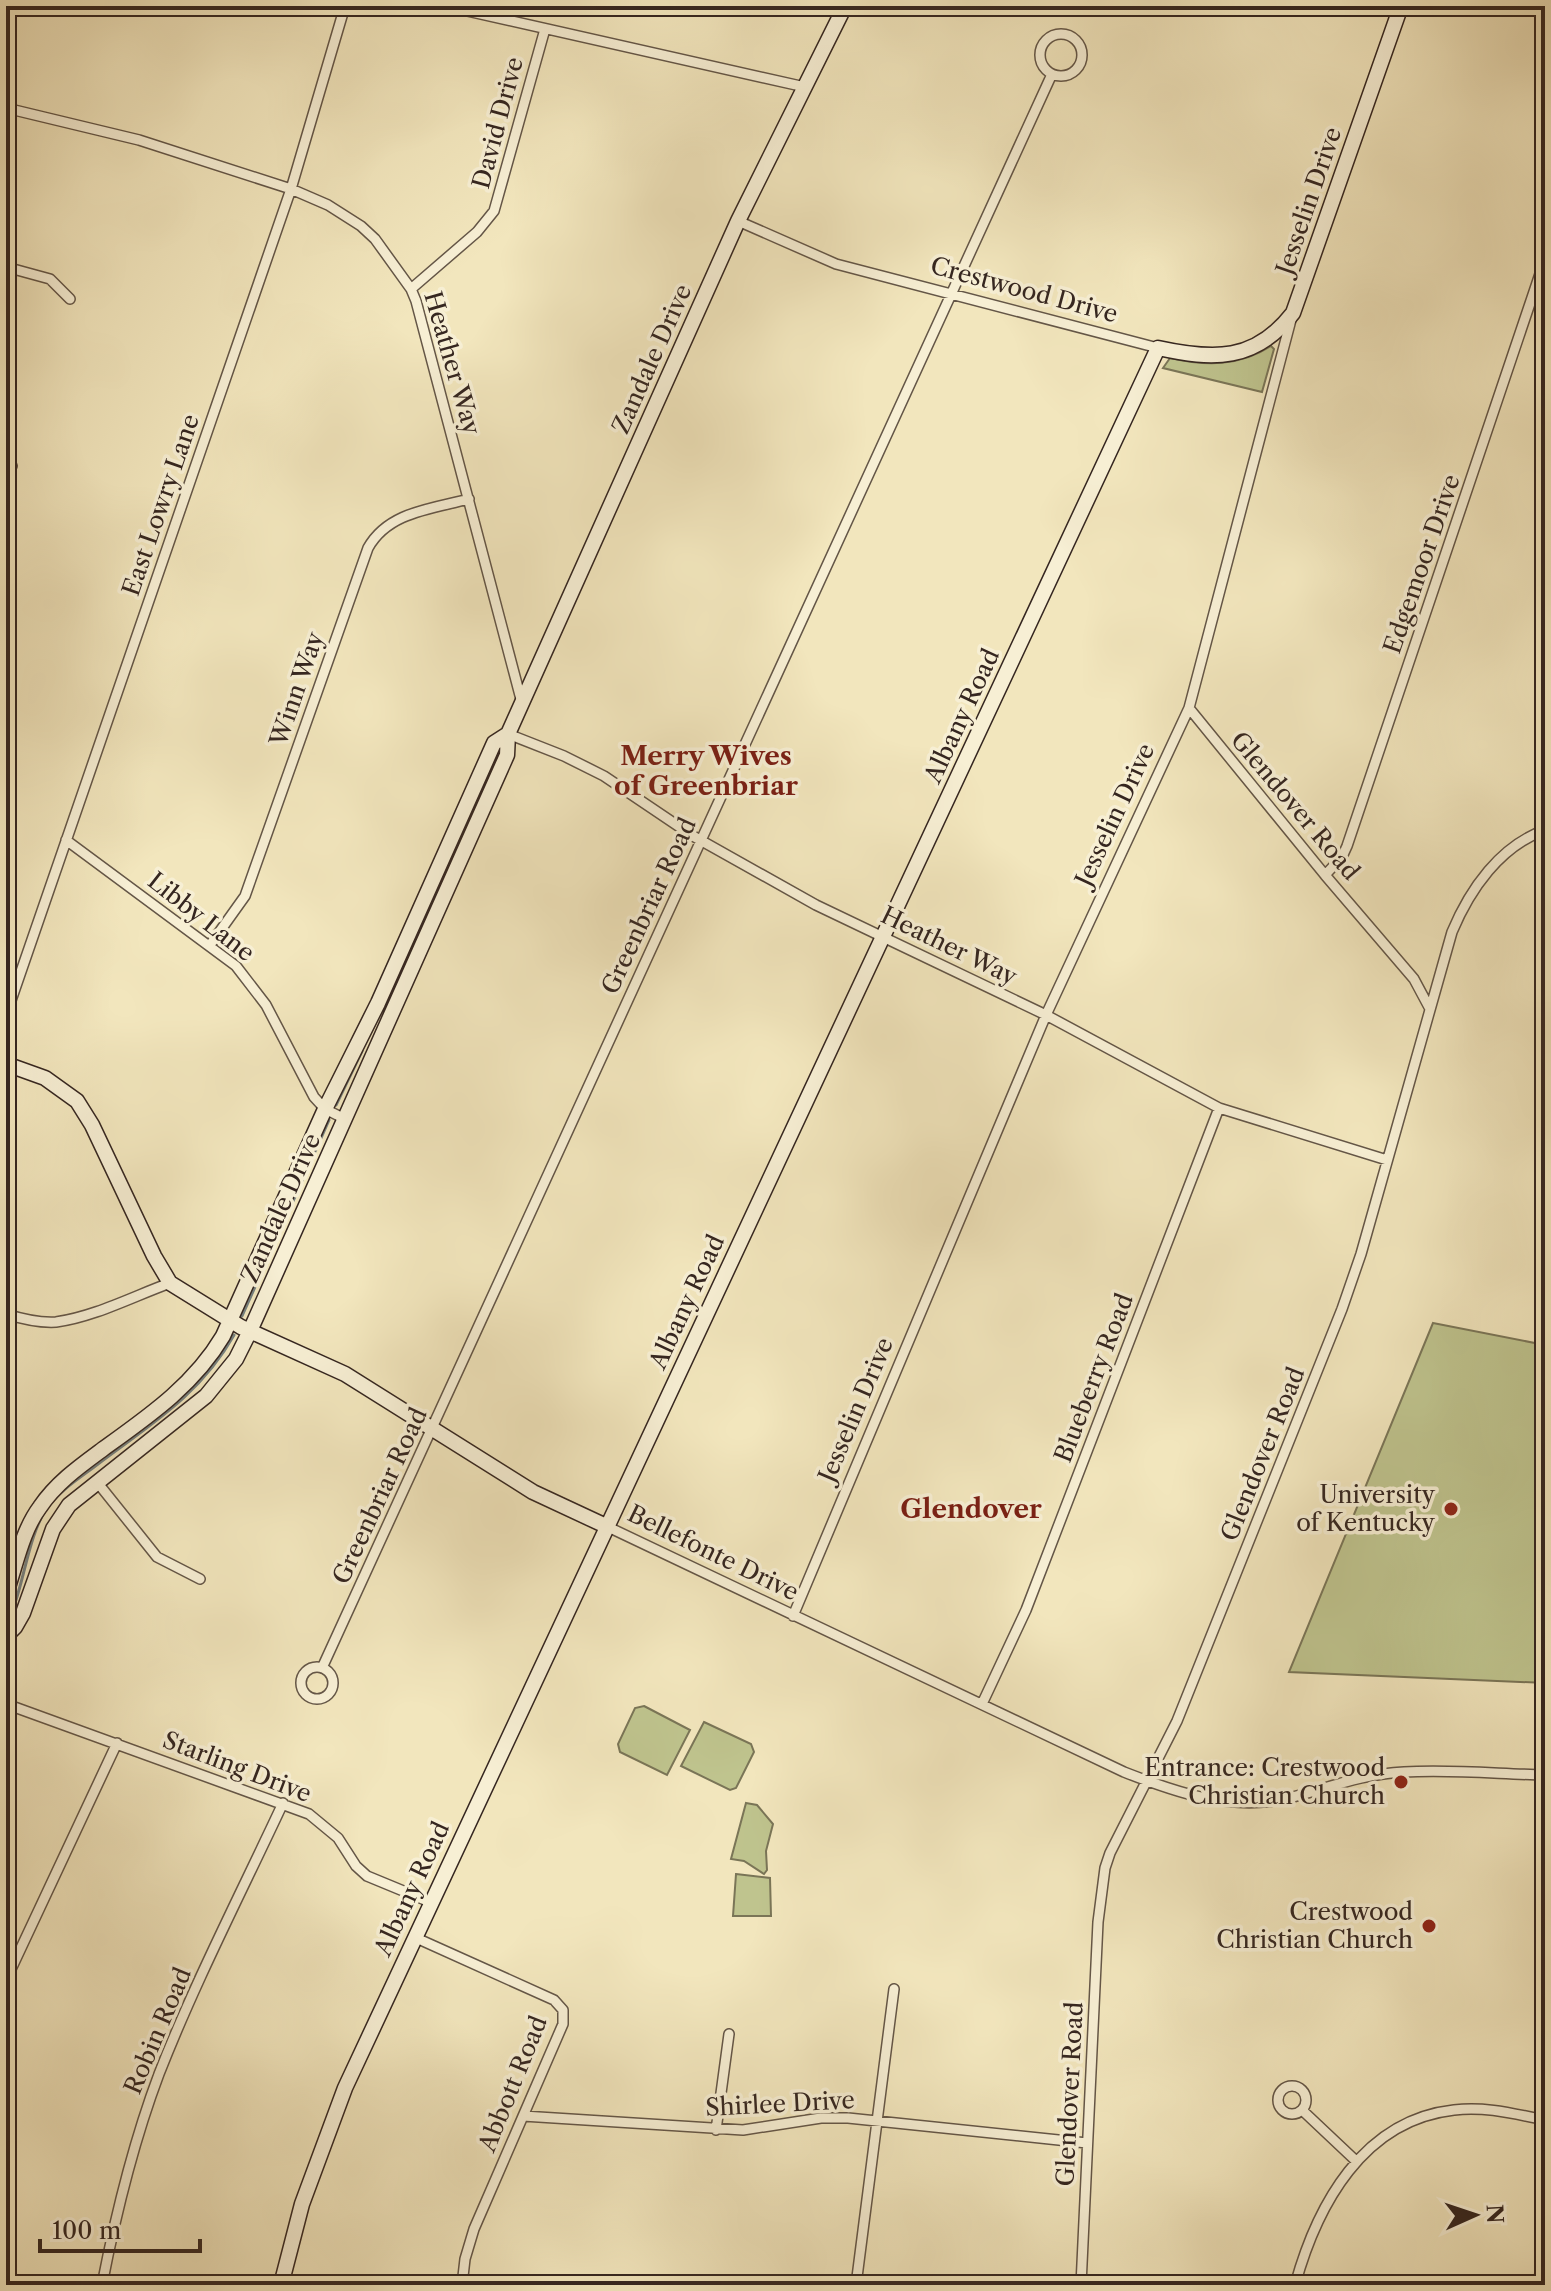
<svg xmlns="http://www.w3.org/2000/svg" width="1551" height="2291" font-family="'Libre Caslon Text',serif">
  <rect width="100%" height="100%" fill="#f2e6bd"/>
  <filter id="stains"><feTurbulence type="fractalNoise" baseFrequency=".0025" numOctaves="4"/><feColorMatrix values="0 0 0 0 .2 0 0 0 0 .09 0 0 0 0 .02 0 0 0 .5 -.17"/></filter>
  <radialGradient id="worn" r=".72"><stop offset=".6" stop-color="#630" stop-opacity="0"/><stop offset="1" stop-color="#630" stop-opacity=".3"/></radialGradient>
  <path fill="#bfc48e" stroke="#7a7557" stroke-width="2" d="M 1271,346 L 1274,349 L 1262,392 L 1163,368 L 1170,358 C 1205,366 1239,367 1271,346 Z
    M 1433,1323 L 1545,1345 L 1545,1683 L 1289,1672 Z
    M 644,1706 L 690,1730 L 667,1775 L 620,1752 L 618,1744 L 635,1708 Z
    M 704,1722 L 751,1744 L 754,1752 L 736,1788 L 730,1790 L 681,1766 Z
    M 746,1803 L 757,1805 L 773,1824 L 766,1851 L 767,1870 L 764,1874 L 744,1861 L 731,1859 Z
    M 736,1874 L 770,1878 L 771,1916 L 733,1916 Z"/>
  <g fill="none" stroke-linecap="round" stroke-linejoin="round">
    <path stroke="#76807e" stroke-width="3" d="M 434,895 L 500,750
      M 336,1105 L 362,1051
      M 242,1316 L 329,1120
      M 16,1600 C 25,1573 31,1530 47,1508 C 60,1490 81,1477 98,1464 C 151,1424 200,1395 234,1335"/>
    <defs>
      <path id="street" d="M 445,6 L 805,87
        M1040 55a21 21 0 1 1 42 0a21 21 0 1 1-42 0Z
        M 6,108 L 139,140 L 291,189 L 328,205 L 361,226 L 375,239 L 411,289 L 416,301 L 522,703
        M 738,221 L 836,264 L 1158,348
        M 6,267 L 50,279 L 70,299
        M 411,289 L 477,232 L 494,211 L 545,29
        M 6,467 L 12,466
        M 1189,708 L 1325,875 L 1414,979 L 1429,1007
        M 508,734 L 564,756 L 604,776 L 693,836 L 816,905 L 1046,1015 L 1219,1108 L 1387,1160
        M 66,840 L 236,966 L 266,1005 L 314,1097 L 325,1109 L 345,1119
        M 1325,875 L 1342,857 L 1347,846 L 1545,259
        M 210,945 L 245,896 L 368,548 C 388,512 431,509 469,499
        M 6,1015 L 291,189 L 345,6
        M 6,1314 C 22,1319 39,1323 56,1322 C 94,1317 134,1296 170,1283
        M 97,1482 L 157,1557 L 200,1579
        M 606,1526 L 1124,1772 C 1175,1792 1229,1811 1285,1799 C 1326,1789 1360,1774 1404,1772 C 1450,1769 1499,1774 1545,1775
        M 793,1616 L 1046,1015 L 1189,708 L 1292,316
        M301 1683a16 16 0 1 1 32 0a16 16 0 1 1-32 0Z
        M 322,1668 L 1052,74
        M 6,1704 L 309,1814 L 338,1838 L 356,1866 L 367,1876 L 430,1902
        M 982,1704 L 1026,1610 L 1219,1108
        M 414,1937 L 554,2000 L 563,2010 L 563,2024 L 474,2229 L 465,2259 L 462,2285
        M 6,1980 L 117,1743
        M1278 2100a14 14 0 1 1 28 0a14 14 0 1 1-28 0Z
        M 1302,2110 L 1355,2160
        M 523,2116 L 743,2130 L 821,2118 L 848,2118 L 1087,2143
        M 716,2130 L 729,2034
        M 102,2285 C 116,2213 133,2143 159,2074 C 195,1982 241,1893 283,1803
        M 856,2285 L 894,1989
        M 1081,2285 L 1098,1922 L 1105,1868 L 1110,1853 L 1177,1721 L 1342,1309 L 1361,1254 L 1452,932 C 1470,889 1500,846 1545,830
        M 1295,2285 C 1317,2205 1363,2120 1454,2110 C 1485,2106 1515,2114 1545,2120
        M 1539,2285 L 1545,2211"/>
      <path id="secondary" d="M 6,1064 L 45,1078 L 77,1101 L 92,1125 L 154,1256 L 170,1283 L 241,1327 L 345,1374 L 533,1492 L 606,1526
        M 6,1593 C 16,1565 22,1531 40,1507 C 56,1483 80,1466 103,1449 C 149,1416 194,1385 223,1336 L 325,1109 L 378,1003 L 494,743 L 508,734
        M 6,1636 L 15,1627 L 23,1613 L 53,1529 L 69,1505 L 206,1396 L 236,1359 L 250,1331 L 507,755 L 508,734 L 738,221 L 845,6
        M 281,2285 L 302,2204 L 345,2088 L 1158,348 C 1213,360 1255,362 1293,313 L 1401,6"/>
    </defs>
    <use href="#street" stroke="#645647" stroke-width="12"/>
    <use href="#secondary" stroke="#352620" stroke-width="17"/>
    <use href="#street" stroke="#f7efd4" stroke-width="9"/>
    <use href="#secondary" stroke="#f7efd4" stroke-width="14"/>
  </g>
  <g fill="#8f2418" stroke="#f7efd4" stroke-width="3">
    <circle cx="1451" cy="1509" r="8"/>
    <circle cx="1401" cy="1782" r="8"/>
    <circle cx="1429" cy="1926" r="8"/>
  </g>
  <g text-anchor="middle" stroke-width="7" stroke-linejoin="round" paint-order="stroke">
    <g font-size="24" fill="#352620" stroke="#f7efd4">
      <text transform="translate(498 123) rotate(-75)" y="8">David Drive</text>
      <text transform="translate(1309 201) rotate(-71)" y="8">Jesselin Drive</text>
      <text transform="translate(1024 290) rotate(15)" y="8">Crestwood Drive</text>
      <text transform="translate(652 359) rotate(-66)" y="8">Zandale Drive</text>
      <text transform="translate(452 363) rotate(74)" y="8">Heather Way</text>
      <text transform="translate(161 505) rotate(-71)" y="8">East Lowry Lane</text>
      <text transform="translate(1422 564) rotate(-71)" y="8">Edgemoor Drive</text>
      <text transform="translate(297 689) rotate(-71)" y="8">Winn Way</text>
      <text transform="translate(962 716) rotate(-65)" y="8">Albany Road</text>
      <text transform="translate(1295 806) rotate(50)" y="8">Glendover Road</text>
      <text transform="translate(1115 815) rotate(-65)" y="8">Jesselin Drive</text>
      <text transform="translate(649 906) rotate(-65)" y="8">Greenbriar Road</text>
      <text transform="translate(201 917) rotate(38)" y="8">Libby Lane</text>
      <text transform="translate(949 946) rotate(26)" y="8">Heather Way</text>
      <text transform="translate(281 1208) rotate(-66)" y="8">Zandale Drive</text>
      <text transform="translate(687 1302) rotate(-65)" y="8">Albany Road</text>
      <text transform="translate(1094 1378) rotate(-69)" y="8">Blueberry Road</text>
      <text transform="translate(856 1410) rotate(-67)" y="8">Jesselin Drive</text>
      <text transform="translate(1263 1454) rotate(-68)" y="8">Glendover Road</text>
      <text transform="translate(380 1496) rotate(-65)" y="8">Greenbriar Road</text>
      <text transform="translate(713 1553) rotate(26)" y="8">Bellefonte Drive</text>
      <text transform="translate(237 1767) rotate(21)" y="8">Starling Drive</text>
      <text transform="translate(412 1889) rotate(-65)" y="8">Albany Road</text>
      <text transform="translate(158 2031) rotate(-67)" y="8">Robin Road</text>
      <text transform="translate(513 2084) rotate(-68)" y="8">Abbott Road</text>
      <text transform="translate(1070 2094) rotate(-87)" y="8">Glendover Road</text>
      <text transform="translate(780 2104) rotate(-3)" y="8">Shirlee Drive</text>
    </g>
    <g font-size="24" fill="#352620" stroke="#f7efd4" text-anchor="end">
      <text x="1435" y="1503">University<tspan x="1435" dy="28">of Kentucky</tspan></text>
      <text x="1385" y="1776">Entrance: Crestwood<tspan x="1385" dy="28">Christian Church</tspan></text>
      <text x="1413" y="1920">Crestwood<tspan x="1413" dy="28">Christian Church</tspan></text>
    </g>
    <g font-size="26" font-weight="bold" fill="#7a1f14" stroke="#f7efd4">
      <text x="706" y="765">Merry Wives<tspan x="706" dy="30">of Greenbriar</tspan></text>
      <text x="971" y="1518">Glendover</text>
    </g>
  </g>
  <rect width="1551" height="2291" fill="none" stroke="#f2e6bd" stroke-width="32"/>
  <rect x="8" y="8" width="1535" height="2275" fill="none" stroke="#352620" stroke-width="4"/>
  <rect x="16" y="16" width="1519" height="2259" fill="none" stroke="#352620" stroke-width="2"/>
  <g transform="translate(1475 2215) rotate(87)" stroke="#f7efd4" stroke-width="6" paint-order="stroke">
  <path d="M0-6L14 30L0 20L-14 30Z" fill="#352620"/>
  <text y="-12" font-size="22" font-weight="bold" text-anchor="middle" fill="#352620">N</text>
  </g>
  <path d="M40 2239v12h160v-12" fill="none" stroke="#352620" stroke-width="4"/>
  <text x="52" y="2239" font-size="24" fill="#352620" stroke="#f7efd4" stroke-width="6" paint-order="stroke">100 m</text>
  <rect width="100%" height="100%" filter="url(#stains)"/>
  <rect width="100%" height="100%" fill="url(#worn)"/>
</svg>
